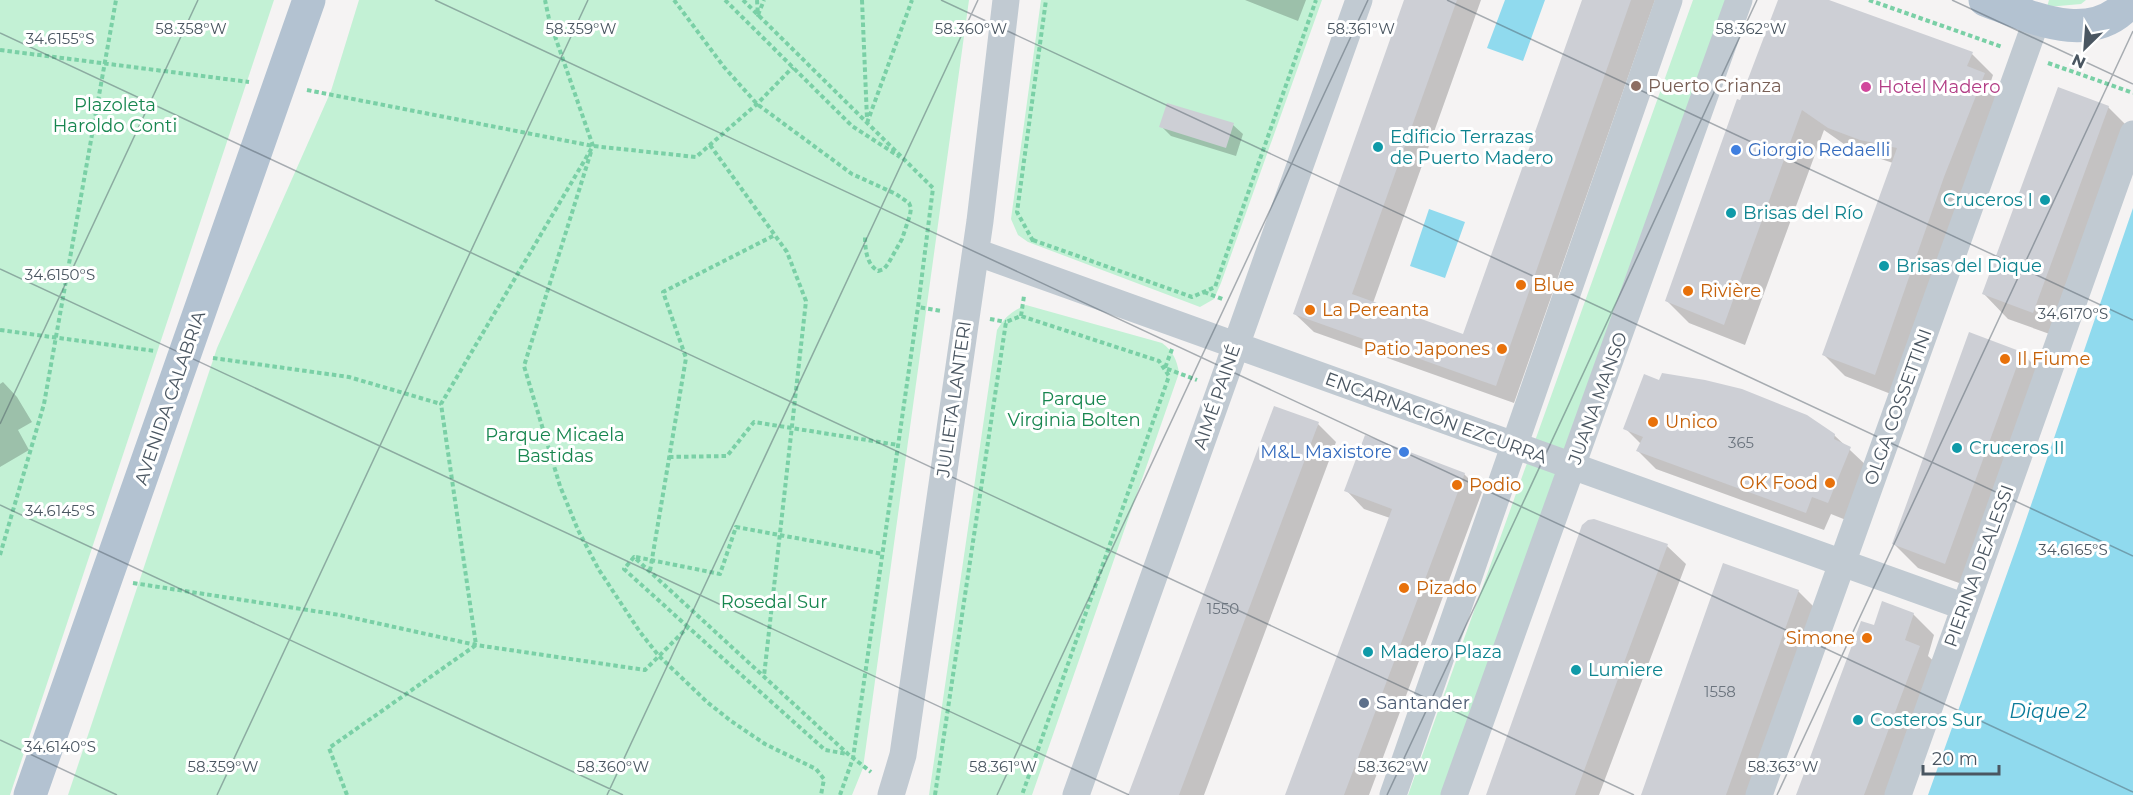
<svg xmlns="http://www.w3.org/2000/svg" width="2133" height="795" font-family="Montserrat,sans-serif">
  <rect width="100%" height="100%" fill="#f5f3f3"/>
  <path fill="#c3f1d5" d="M 0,0 L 274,0 L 10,795 L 0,795 Z
    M 359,0 L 969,0 L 863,768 L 852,795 L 68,795 L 217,348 L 331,91 Z
    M 1041,0 L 1322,0 L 1221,283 L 1214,299 L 1200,307 L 1028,242 L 1018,235 L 1011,219 Z
    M 1693,0 L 1727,0 L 1442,795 L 1408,795 Z
    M 2049,0 L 2086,0 L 2081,4 L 2047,7 Z
    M 1026,305 L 1162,343 C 1173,351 1177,360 1179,373 L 1032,795 L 929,795 L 997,330 C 1005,317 1012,311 1026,305 Z"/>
  <path fill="#90daee" d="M 1505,0 L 1545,0 L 1523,61 L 1487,48 Z
    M 2133,208 L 2133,795 L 1928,795 L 2019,540 Z
    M 1429,209 L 1465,222 L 1445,278 L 1410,266 Z"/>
  <path fill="#0003" d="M 1245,0 L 1306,0 L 1298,21 Z
    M 1406,0 L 1481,0 L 1373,303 L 1464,336 L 1583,0 L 1655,0 L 1514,403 L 1314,332 L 1295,314 Z
    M 1780,0 L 1825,0 L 1972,54 L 1993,75 L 1991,81 L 2006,96 L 1896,396 L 1845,376 L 1824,355 L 1893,163 L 1851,149 L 1824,130 L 1745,345 L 1689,323 L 1667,301 Z
    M 2108,107 L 2133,132 L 2058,337 L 2008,319 L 1984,294 Z
    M 1233,125 L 1243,134 L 1236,156 L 1171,136 L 1161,126 Z
    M 2022,353 L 2046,377 L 1970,587 L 1918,568 L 1894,544 Z
    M 3,382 L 17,397 L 32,422 L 18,430 L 29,450 L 0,467 L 0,384 Z
    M 1318,424 L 1336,442 L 1204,795 L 1129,795 Z
    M 1625,428 L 1834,435 L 1868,467 L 1846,520 L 1831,514 L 1824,530 L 1656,469 L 1638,451 L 1641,444 Z
    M 1464,474 L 1482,492 L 1369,795 L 1286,795 L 1390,518 L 1364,509 L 1346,490 Z
    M 1667,546 L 1686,564 L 1599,795 L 1487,795 Z
    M 1798,591 L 1823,616 L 1759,795 L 1643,795 Z
    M 1913,614 L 1934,635 L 1928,656 L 1941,668 L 1893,795 L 1797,795 L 1875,627 Z"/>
  <path fill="#cdcfd5" d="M 1404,0 L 1457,0 L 1352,294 L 1463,334 L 1582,0 L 1631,0 L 1496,386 L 1293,314 Z
    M 1778,0 L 1829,0 L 1973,52 L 1967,66 L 1985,73 L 1944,177 L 1875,375 L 1822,355 L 1897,148 L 1860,140 L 1828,128 L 1802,110 L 1724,325 L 1665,301 L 1737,99 L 1740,100 Z
    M 2058,87 L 2109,106 L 2033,313 L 1982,294 Z
    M 1167,103 L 1234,123 L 1226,148 L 1159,127 Z
    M 1969,332 L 2022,352 L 1945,564 L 1892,544 Z
    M 1662,373 L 1705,380 L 1742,389 L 1807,415 L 1835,434 L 1834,439 L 1851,447 L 1828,503 L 1812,497 L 1806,513 L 1636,451 L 1643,437 L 1623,429 L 1644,374 L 1659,380 Z
    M 1274,406 L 1319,422 L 1179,795 L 1128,795 Z
    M 1365,435 L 1465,473 L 1344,795 L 1285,795 L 1392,509 L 1344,491 Z
    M 1594,519 L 1668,544 L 1575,795 L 1486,795 L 1582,525 L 1588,520 Z
    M 1723,563 L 1799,590 L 1726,795 L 1641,795 Z
    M 1882,601 L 1914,613 L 1905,640 L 1920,646 L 1864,795 L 1796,795 L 1861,621 L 1874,625 Z"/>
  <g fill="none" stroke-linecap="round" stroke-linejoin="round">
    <path stroke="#7ad0a6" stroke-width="4" stroke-dasharray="4.5 3" stroke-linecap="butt" d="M 674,0 L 724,67 L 757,104 L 852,174 L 896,194 L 909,203 L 911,208 L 910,215 L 902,239 L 888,264 L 884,269 L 878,271 C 866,264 865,248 865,235
      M 725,0 L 852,126 L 900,157
      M 743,0 L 933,188 L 918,307 L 941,311
      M 757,0 L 758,15 L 764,0
      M 862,0 L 867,119
      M 1869,0 L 2002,47
      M 0,50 L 249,82
      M 2048,63 L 2133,93
      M 307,90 L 593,146 L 696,157 L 757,104 L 793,67
      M 867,123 L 912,0
      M 710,145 L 787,252 L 806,301 L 764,676
      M 591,152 L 524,366 L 560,486 L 578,530 L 599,570 L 640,632 L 659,656 L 707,702 L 731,721 L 765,744 L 816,769 L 824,779 L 821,795
      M 1033,240 L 1192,297 L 1215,287 L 1316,0
      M 1033,241 L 1017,212 L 1046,0
      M 1204,292 L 1225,300
      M 1021,316 L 1024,296
      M 990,319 L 1006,322
      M 0,330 L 155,351
      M 1172,349 L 1165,368 L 1197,380
      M 213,358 L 349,377 L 441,404
      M 669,457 L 727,456 L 754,422 L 898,445
      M 0,555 L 44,404 L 116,0
      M 636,557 L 720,574 L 736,527 L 883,554
      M 650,571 L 686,358 L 663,292 L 775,235
      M 133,583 L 340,615 L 476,645 L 645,670 L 688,627 L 825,750 L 848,754
      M 688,627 L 624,569 L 634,557 L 848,754 L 871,772
      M 347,795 L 329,748 L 476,645 L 441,404 L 593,146 L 549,19 L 545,0
      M 840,795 L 853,758 L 918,307
      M 935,795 L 1006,322 L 1021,316 L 1159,361 L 1169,376 L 1022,795"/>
    <path stroke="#c1cad2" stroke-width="27" d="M 976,252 L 1965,607
      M 891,795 L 903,755 L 980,221 L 1006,0
      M 1076,795 L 1359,0
      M 1393,795 L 1669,0
      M 1454,795 L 1739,0
      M 1759,795 L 2037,19
      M 1898,795 L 2133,134"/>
    <path stroke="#b3c2d1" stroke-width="33" d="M 1985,0 C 2031,17 2093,48 2131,0
      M 30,795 L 309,0"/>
  </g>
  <path fill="none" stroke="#4a5661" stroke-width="1.5" stroke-opacity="0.45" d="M 435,0 L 2133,792M 941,0 L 2133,556M 1447,0 L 2133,320M 1952,0 L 2133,84M 0,33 L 1634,795M 0,269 L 1129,795M 0,424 L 198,0M 0,505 L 623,795M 0,740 L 117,795M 217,795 L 588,0M 607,795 L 978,0M 997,795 L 1368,0M 1387,795 L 1757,0M 1777,795 L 2133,31"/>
  <circle fill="#8d6e63" stroke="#fff" stroke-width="2" cx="1636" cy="86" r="6"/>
  <circle fill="#d1479c" stroke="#fff" stroke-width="2" cx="1866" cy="87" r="6"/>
  <g fill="#0f9aa8" stroke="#fff" stroke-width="2">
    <circle cx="1378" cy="147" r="6"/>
    <circle cx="2045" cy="200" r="6"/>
    <circle cx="1731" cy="213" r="6"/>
    <circle cx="1884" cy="266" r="6"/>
    <circle cx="1957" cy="448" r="6"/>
    <circle cx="1368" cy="652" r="6"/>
    <circle cx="1576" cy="670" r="6"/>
    <circle cx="1858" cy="720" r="6"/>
  </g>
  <g fill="#3f7fe0" stroke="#fff" stroke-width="2">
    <circle cx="1736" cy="150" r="6"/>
    <circle cx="1404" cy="452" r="6"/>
  </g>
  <g fill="#e8710a" stroke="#fff" stroke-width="2">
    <circle cx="1521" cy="285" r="6"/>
    <circle cx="1688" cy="291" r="6"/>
    <circle cx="1310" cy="310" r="6"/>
    <circle cx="1502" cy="349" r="6"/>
    <circle cx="2005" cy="359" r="6"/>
    <circle cx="1653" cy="422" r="6"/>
    <circle cx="1830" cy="483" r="6"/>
    <circle cx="1457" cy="485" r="6"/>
    <circle cx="1404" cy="588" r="6"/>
    <circle cx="1867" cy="638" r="6"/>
  </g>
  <circle fill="#5c6f8a" stroke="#fff" stroke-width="2" cx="1364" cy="703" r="6"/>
  <g text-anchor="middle" stroke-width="6" stroke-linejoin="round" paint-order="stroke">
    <g font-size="15" fill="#6b747e">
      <text x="1741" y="448">365</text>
      <text x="1223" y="614">1550</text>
      <text x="1720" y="697">1558</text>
    </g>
    <g font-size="18" fill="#785e54" stroke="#fff" text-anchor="start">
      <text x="1648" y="92">Puerto Crianza</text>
    </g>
    <g font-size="18" fill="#b23c85" stroke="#fff" text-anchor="start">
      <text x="1878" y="93">Hotel Madero</text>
    </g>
    <g font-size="18" fill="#17864f" stroke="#fff">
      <text x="115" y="111">Plazoleta<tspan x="115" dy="21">Haroldo Conti</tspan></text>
      <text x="1074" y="405">Parque<tspan x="1074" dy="21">Virginia Bolten</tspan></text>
      <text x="555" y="441">Parque Micaela<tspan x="555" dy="21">Bastidas</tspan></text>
      <text x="774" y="608">Rosedal Sur</text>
    </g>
    <g font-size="18" fill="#0d838f" stroke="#fff" text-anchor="start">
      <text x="1390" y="143">Edificio Terrazas<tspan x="1390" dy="21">de Puerto Madero</tspan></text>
      <text x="2033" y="206" text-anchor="end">Cruceros I</text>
      <text x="1743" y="219">Brisas del Río</text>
      <text x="1896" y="272">Brisas del Dique</text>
      <text x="1969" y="454">Cruceros II</text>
      <text x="1380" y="658">Madero Plaza</text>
      <text x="1588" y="676">Lumiere</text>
      <text x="1870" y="726">Costeros Sur</text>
    </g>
    <g font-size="18" fill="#366cbe" stroke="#fff" text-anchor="start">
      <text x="1748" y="156">Giorgio Redaelli</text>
      <text x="1392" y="458" text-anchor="end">M&amp;L Maxistore</text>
    </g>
    <g font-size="18" fill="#c56008" stroke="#fff" text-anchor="start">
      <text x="1533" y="291">Blue</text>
      <text x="1700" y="297">Rivière</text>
      <text x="1322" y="316">La Pereanta</text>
      <text x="1490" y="355" text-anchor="end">Patio Japones</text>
      <text x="2017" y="365">Il Fiume</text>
      <text x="1665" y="428">Unico</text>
      <text x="1818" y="489" text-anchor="end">OK Food</text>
      <text x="1469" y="491">Podio</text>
      <text x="1416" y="594">Pizado</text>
      <text x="1855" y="644" text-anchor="end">Simone</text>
    </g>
    <g font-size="18" fill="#4a5661" stroke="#fff">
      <text transform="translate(1217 397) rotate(-71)" y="6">AIMÉ PAINÉ</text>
      <text transform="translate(170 398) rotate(-71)" y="6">AVENIDA CALABRIA</text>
      <text transform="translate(1598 398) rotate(-70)" y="6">JUANA MANSO</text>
      <text transform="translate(954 399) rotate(-82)" y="6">JULIETA LANTERI</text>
      <text transform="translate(1898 407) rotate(-70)" y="6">OLGA COSSETTINI</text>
      <text transform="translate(1436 418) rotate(20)" y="6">ENCARNACIÓN EZCURRA</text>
      <text transform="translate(1979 566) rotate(-70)" y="6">PIERINA DEALESSI</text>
    </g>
    <g font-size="18" fill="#4e5e75" stroke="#fff" text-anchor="start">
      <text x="1376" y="709">Santander</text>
    </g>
    <g font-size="20" font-style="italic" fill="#0c7c9b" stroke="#fff">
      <text x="2048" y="718">Dique 2</text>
    </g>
  </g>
  <g font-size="15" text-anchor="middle" fill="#4a5661" stroke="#fff" stroke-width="6" stroke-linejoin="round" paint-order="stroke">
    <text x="191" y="34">58.358°W</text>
    <text x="581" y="34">58.359°W</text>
    <text x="971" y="34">58.360°W</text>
    <text x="1361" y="34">58.361°W</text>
    <text x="1751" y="34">58.362°W</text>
    <text x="60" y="44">34.6155°S</text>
    <text x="60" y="280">34.6150°S</text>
    <text x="2073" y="319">34.6170°S</text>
    <text x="60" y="516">34.6145°S</text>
    <text x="2073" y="555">34.6165°S</text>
    <text x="60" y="752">34.6140°S</text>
    <text x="223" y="772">58.359°W</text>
    <text x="613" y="772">58.360°W</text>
    <text x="1003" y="772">58.361°W</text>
    <text x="1393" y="772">58.362°W</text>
    <text x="1783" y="772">58.363°W</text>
  </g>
  <g transform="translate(2085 48) rotate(205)" stroke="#ffffff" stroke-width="4.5" paint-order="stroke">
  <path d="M0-4.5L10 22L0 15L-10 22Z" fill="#4a5661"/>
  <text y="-9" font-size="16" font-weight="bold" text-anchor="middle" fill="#4a5661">N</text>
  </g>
  <path d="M1923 765v9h76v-9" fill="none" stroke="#4a5661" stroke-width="3"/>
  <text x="1932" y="765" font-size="18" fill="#4a5661" stroke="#ffffff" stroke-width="4.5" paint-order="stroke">20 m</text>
</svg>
